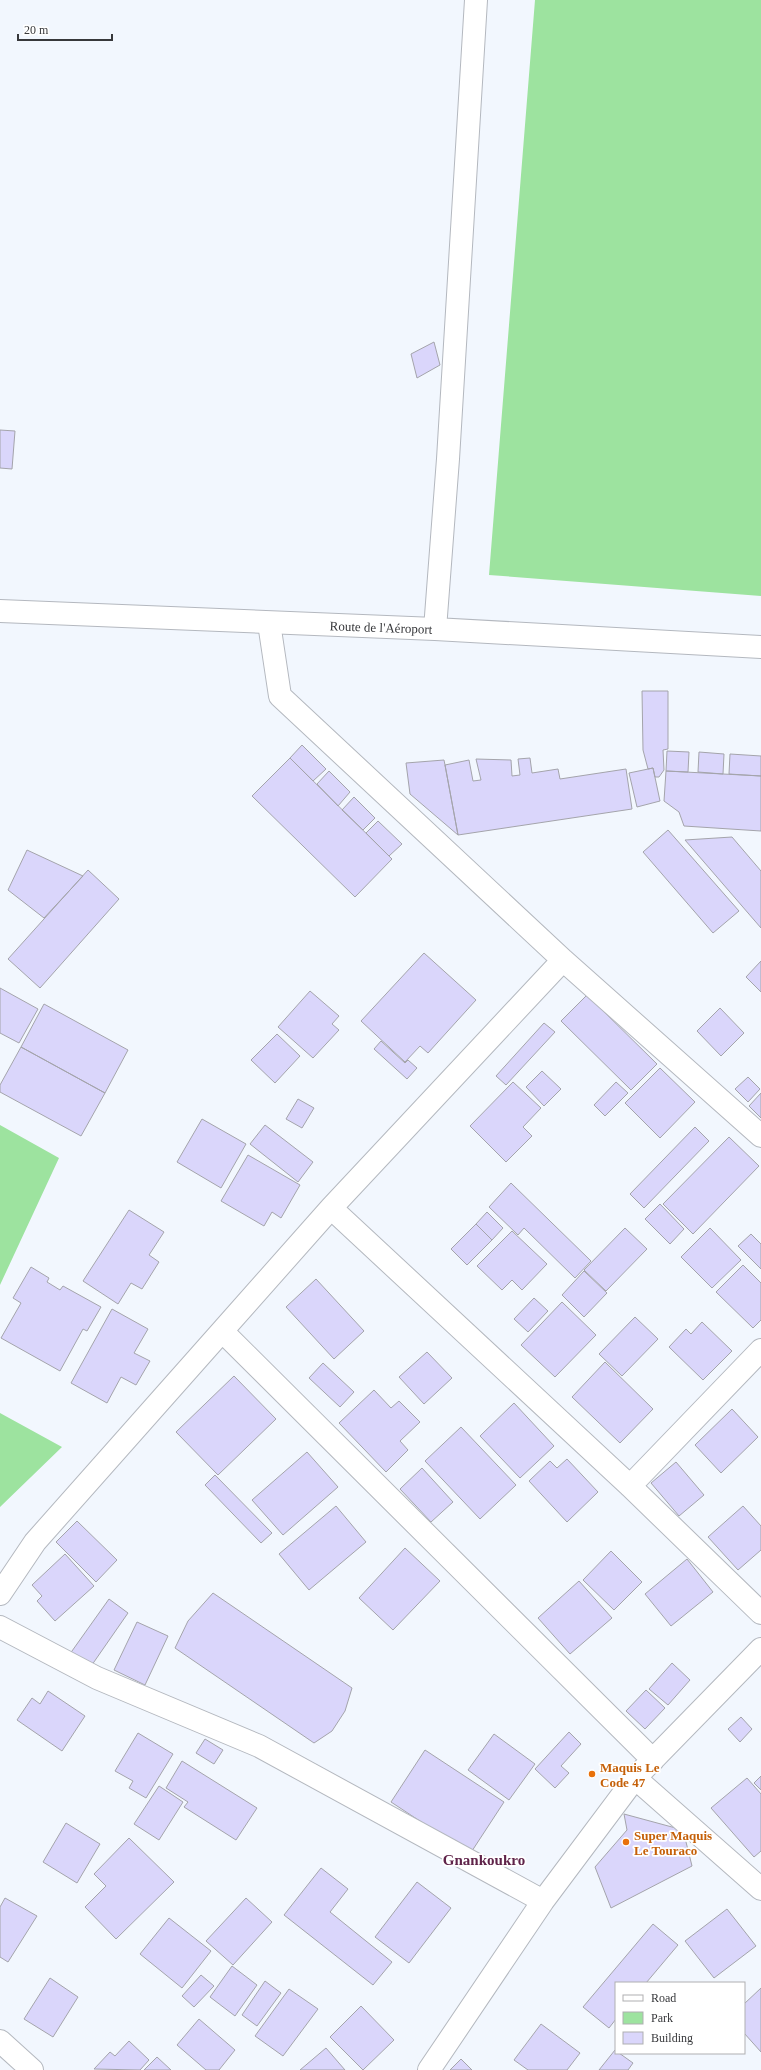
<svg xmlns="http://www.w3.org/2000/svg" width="761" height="2070" font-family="'Times New Roman',serif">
  <rect width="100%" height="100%" fill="#f2f7fe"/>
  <path fill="#9de39f" d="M 535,0 L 761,0 L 761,596 L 489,575 Z
    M 0,1125 L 59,1158 L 0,1285 Z
    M 0,1413 L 62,1447 L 0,1507 Z"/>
  <path fill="#dad6fb" stroke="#a4a4ab" d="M 434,342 L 440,365 L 417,378 L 411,354 Z
    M 0,430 L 15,431 L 12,469 L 0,468 Z
    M 642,691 L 668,691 L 668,749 L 663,750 L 664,770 L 659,777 L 655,777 L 653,768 L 648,769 L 643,750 Z
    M 302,745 L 326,769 L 313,781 L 290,758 Z
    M 667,751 L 689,752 L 688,772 L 666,771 Z
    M 699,752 L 724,754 L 723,774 L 698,772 Z
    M 730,754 L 761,756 L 761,776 L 729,774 Z
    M 290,758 L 392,859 L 355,897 L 252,796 Z
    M 530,758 L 532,773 L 558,769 L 560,779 L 626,769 L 632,809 L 458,835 L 445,765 L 469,760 L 473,781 L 481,780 L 476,759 L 511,760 L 512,776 L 520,775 L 518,759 Z
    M 444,760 L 445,765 L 458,835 L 410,794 L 406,763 Z
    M 653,768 L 660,801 L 637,807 L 629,773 Z
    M 329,771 L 350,792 L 338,806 L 317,784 Z
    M 666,771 L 761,776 L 761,831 L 684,826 L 679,812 L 664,801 Z
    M 354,797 L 375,818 L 363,830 L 342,810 Z
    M 378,821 L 402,844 L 389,856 L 366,833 Z
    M 668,830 L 739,911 L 713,933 L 643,852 Z
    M 732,837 L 761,871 L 761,928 L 685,840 Z
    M 27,850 L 83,876 L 44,918 L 8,890 Z
    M 88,870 L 119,899 L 40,988 L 8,959 Z
    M 424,953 L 476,1000 L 428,1053 L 420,1046 L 405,1062 L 361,1021 Z
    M 761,961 L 761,992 L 746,977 Z
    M 0,988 L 38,1009 L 19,1043 L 0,1033 Z
    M 310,991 L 339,1016 L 332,1024 L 339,1030 L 313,1058 L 278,1027 Z
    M 587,995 L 657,1064 L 631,1090 L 561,1021 Z
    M 44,1004 L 128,1050 L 105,1093 L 21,1047 Z
    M 720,1008 L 744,1033 L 721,1056 L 697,1031 Z
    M 544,1023 L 555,1032 L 506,1085 L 496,1076 Z
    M 277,1034 L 300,1056 L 275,1083 L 251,1060 Z
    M 381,1041 L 405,1063 L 408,1060 L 417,1068 L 407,1079 L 374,1049 Z
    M 21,1047 L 105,1093 L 81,1136 L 0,1092 L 0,1085 Z
    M 660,1068 L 695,1102 L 660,1138 L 625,1103 Z
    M 542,1071 L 561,1089 L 544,1106 L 526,1087 Z
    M 748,1077 L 760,1089 L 748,1102 L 735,1089 Z
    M 513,1082 L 541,1108 L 523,1127 L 532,1136 L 506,1162 L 470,1126 Z
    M 616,1082 L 628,1093 L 605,1116 L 594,1105 Z
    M 761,1093 L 761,1118 L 749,1106 Z
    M 298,1099 L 314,1108 L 302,1128 L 286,1119 Z
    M 202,1119 L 246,1144 L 221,1188 L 177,1162 Z
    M 265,1125 L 313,1162 L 298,1182 L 250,1144 Z
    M 695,1127 L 709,1141 L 644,1208 L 630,1194 Z
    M 729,1137 L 759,1166 L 693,1234 L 663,1204 Z
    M 248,1155 L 300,1185 L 281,1218 L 272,1212 L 264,1226 L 221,1201 Z
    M 511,1183 L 591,1261 L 575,1278 L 524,1228 L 518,1235 L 489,1207 Z
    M 660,1204 L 684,1229 L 670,1244 L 645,1219 Z
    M 129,1210 L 164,1232 L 149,1255 L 159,1262 L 142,1289 L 131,1283 L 118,1304 L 83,1281 Z
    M 487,1212 L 503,1228 L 492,1240 L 476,1224 Z
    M 476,1224 L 492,1240 L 467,1265 L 451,1249 Z
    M 625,1228 L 647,1249 L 606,1291 L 584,1270 Z
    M 710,1228 L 741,1260 L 712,1288 L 681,1257 Z
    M 512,1231 L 547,1264 L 522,1290 L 512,1280 L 502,1290 L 477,1266 Z
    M 751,1234 L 761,1244 L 761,1269 L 738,1246 Z
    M 743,1265 L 761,1283 L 761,1320 L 753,1328 L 716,1292 Z
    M 31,1267 L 49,1278 L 47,1282 L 60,1290 L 63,1286 L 101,1307 L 87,1331 L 83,1329 L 60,1371 L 1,1338 L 21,1303 L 13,1298 Z
    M 584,1271 L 607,1293 L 584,1317 L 562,1295 Z
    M 316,1279 L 364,1331 L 334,1359 L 286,1307 Z
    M 534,1298 L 548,1311 L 528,1332 L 514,1319 Z
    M 562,1302 L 596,1335 L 555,1377 L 521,1345 Z
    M 112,1309 L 148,1329 L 134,1353 L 150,1361 L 136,1385 L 121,1377 L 107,1403 L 71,1383 Z
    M 635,1317 L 658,1339 L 622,1376 L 599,1354 Z
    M 702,1322 L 732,1351 L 703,1380 L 669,1347 L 686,1329 L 691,1334 Z
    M 427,1352 L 452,1378 L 424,1404 L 399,1377 Z
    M 605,1362 L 653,1409 L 620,1443 L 572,1397 Z
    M 323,1363 L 354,1392 L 340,1407 L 309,1378 Z
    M 234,1376 L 276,1419 L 218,1475 L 176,1432 Z
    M 374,1390 L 391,1408 L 399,1401 L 420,1422 L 400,1441 L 408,1450 L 386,1472 L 339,1423 Z
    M 514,1403 L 554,1446 L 520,1478 L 480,1436 Z
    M 732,1409 L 758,1437 L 721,1473 L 695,1445 Z
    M 461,1427 L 516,1485 L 480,1519 L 425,1461 Z
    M 307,1452 L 338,1487 L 283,1535 L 252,1500 Z
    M 567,1459 L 598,1492 L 567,1522 L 529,1481 L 550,1461 L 557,1468 Z
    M 676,1462 L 704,1495 L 679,1516 L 651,1483 Z
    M 422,1468 L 453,1502 L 431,1522 L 400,1489 Z
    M 215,1475 L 272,1533 L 261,1543 L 205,1485 Z
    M 336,1506 L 366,1542 L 309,1590 L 279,1554 Z
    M 743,1506 L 761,1526 L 761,1550 L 738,1570 L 708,1537 Z
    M 77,1521 L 117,1560 L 96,1582 L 56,1542 Z
    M 405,1548 L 440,1581 L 393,1630 L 359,1598 Z
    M 611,1551 L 642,1582 L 614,1610 L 583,1580 Z
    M 65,1554 L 94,1586 L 55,1621 L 37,1601 L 42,1596 L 32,1585 Z
    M 687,1559 L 713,1592 L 671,1626 L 645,1594 Z
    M 579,1581 L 612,1618 L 570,1654 L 538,1618 Z
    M 213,1593 L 352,1688 L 345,1711 L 332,1731 L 314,1743 L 175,1648 L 188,1621 Z
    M 109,1599 L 128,1613 L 87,1672 L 67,1658 Z
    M 137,1622 L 168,1636 L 145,1685 L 114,1670 Z
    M 672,1663 L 690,1680 L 668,1705 L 649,1689 Z
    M 646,1690 L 665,1708 L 645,1729 L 626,1711 Z
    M 48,1691 L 85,1716 L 62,1751 L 17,1720 L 32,1698 L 40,1704 Z
    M 741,1717 L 752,1729 L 740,1742 L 728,1729 Z
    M 569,1732 L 581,1744 L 561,1766 L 569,1773 L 555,1788 L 535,1769 Z
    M 138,1733 L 173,1754 L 146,1798 L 129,1788 L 133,1781 L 115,1771 Z
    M 494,1734 L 535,1764 L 509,1800 L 468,1770 Z
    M 205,1739 L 223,1750 L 214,1764 L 196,1753 Z
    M 425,1750 L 504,1802 L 470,1854 L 391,1802 Z
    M 182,1761 L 257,1808 L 236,1840 L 184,1807 L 188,1802 L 166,1788 Z
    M 761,1776 L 761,1790 L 754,1783 Z
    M 747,1778 L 761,1794 L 761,1851 L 754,1857 L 711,1808 Z
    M 159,1786 L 183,1802 L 159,1840 L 134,1824 Z
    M 624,1814 L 683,1830 L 692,1866 L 611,1908 L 595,1867 L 627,1830 Z
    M 66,1823 L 100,1844 L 77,1883 L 43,1862 Z
    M 129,1838 L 174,1882 L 116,1939 L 85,1907 L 106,1886 L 94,1874 Z
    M 321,1868 L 348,1889 L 330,1912 L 392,1962 L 373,1985 L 284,1915 Z
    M 417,1882 L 451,1908 L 409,1963 L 375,1937 Z
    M 5,1898 L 37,1916 L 8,1962 L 0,1957 L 0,1907 Z
    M 246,1898 L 272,1922 L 233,1965 L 206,1941 Z
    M 727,1909 L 756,1946 L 714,1978 L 685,1941 Z
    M 169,1918 L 211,1951 L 182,1988 L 140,1954 Z
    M 653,1924 L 678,1945 L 646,1983 L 616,1983 L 616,2019 L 609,2028 L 583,2007 Z
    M 232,1966 L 257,1985 L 235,2016 L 210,1997 Z
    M 201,1975 L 214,1986 L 194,2007 L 182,1996 Z
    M 50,1978 L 78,1997 L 53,2037 L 24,2019 Z
    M 265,1981 L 281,1993 L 257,2026 L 242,2015 Z
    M 761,1988 L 761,2052 L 744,2033 L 744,2004 Z
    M 289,1989 L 318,2009 L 283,2056 L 255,2036 Z
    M 361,2006 L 394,2040 L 363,2070 L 330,2037 Z
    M 199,2019 L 235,2050 L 219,2070 L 206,2070 L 177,2045 Z
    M 541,2024 L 580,2053 L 567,2070 L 528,2070 L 514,2060 Z
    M 129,2041 L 149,2060 L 140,2070 L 94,2069 L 110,2052 L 115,2056 Z
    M 326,2048 L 345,2070 L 300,2070 Z
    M 615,2050 L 616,2053 L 619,2053 L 633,2063 L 628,2070 L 599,2070 Z
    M 157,2057 L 171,2070 L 144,2070 Z
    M 461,2059 L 472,2070 L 450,2070 Z"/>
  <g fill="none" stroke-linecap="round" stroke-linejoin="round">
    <defs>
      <path id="street" d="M 269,623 L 280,696 L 563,960 L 761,1136
        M 331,1208 L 630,1486 L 761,1613
        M 222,1331 L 653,1760
        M 630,1486 L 761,1350
        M 0,1594 L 35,1542 L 222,1331 L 331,1208 L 563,960
        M 0,1627 L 97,1678 L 259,1746 L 543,1901
        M 635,1778 L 761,1889
        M 0,2041 L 32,2070
        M 429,2070 L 543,1901 L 635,1778 L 761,1649"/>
      <path id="secondary" d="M 0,611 L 435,629 L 761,647
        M 435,629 L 448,459 L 476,0"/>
    </defs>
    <use href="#street" stroke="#b4b8bf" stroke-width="24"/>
    <use href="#secondary" stroke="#b4b8bf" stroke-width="24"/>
    <use href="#street" stroke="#fff" stroke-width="22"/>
    <use href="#secondary" stroke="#fff" stroke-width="22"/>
  </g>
  <g fill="#e8710a" stroke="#fff" stroke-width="1.5">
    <circle cx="592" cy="1774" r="4"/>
    <circle cx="626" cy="1842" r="4"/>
  </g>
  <g text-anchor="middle" stroke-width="3.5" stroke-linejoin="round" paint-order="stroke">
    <g font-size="13" fill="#37383b" stroke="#fff">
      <text transform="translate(381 627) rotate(2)" y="5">Route de l'Aéroport</text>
    </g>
    <g font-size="13" font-weight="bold" fill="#c56008" stroke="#fff" text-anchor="start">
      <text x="600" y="1772">Maquis Le<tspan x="600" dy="15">Code 47</tspan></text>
      <text x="634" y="1840">Super Maquis<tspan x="634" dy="15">Le Touraco</tspan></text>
    </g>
    <g font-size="15" font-weight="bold" fill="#5f2349" stroke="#fff">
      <text x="484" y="1865">Gnankoukro</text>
    </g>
  </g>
  <rect x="615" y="1982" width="130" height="72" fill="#ffffff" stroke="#afafb1"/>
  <rect x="623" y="1995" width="20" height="6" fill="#ffffff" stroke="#afafb1"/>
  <text x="651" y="2002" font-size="12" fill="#37383b">Road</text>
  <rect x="623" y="2012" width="20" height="12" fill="#9de39f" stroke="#afafb1"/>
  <text x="651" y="2022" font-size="12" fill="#37383b">Park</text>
  <rect x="623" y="2032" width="20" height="12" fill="#dad6fb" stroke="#afafb1"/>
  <text x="651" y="2042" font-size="12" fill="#37383b">Building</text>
  <path d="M18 34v6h94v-6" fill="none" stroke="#37383b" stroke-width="2"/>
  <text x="24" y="34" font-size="12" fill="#37383b" stroke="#ffffff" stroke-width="3" paint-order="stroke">20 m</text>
</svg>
